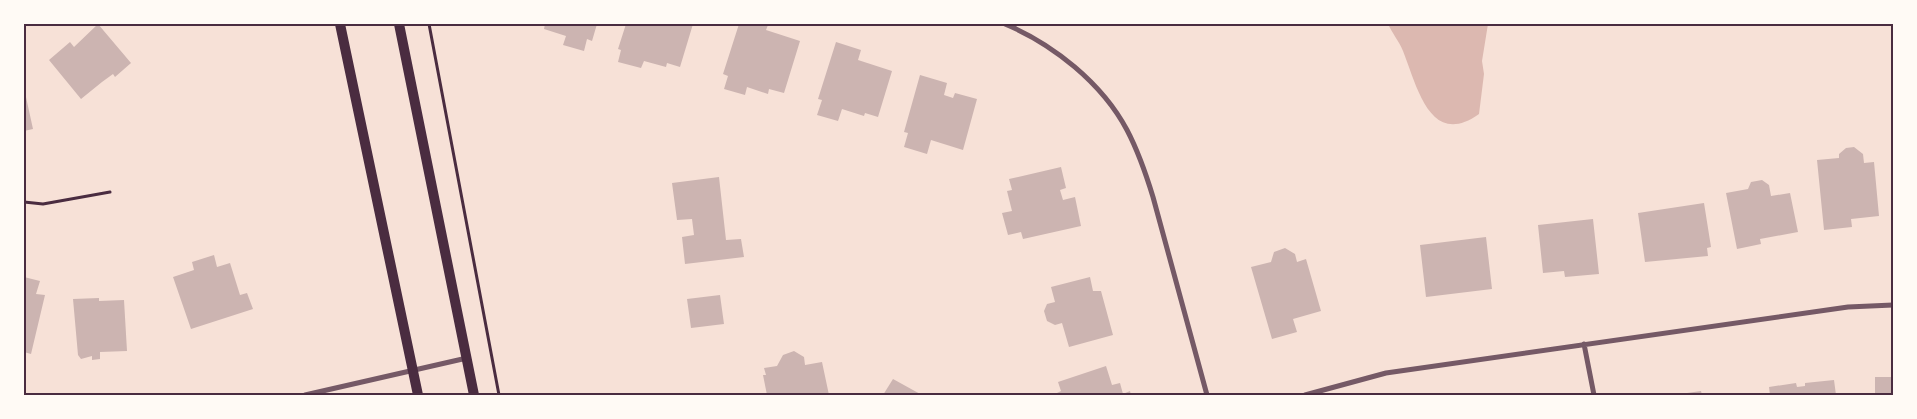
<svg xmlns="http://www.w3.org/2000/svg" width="1917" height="419" font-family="'DM Sans',sans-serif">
  <rect width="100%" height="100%" fill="#f7e1d7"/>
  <path fill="#dcb8b0" d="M 1388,24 L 1488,24 L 1482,61 L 1484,74 L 1479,114 C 1430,149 1417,86 1403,51 C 1399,41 1392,33 1388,24 Z"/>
  <path fill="#ccb4b1" d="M 98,24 L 131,63 L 115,77 L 113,74 L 102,82 L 81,99 L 49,60 L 70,42 L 74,47 Z
    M 545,24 L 597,24 L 592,41 L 587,39 L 584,51 L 563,45 L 566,36 L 544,29 Z
    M 626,24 L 693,24 L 680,67 L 667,63 L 666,67 L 644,61 L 641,68 L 618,62 L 621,50 L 618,49 Z
    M 739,24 L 763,24 L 768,25 L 766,30 L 800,41 L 784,93 L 769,89 L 768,94 L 747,87 L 745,95 L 724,89 L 728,76 L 723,74 Z
    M 836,42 L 861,50 L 858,60 L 892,71 L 878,117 L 865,113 L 864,116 L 842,109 L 838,121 L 817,115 L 822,100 L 818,99 Z
    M 920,75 L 947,83 L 944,95 L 953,98 L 955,93 L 977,99 L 963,150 L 931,140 L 927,154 L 904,147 L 908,133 L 904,132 Z
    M 24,88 L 33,129 L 24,131 Z
    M 1854,147 L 1863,154 L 1864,163 L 1874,162 L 1879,216 L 1851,219 L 1852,227 L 1824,230 L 1817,160 L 1839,158 L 1839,154 L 1846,148 Z
    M 1061,167 L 1066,188 L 1060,190 L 1063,200 L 1075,197 L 1081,226 L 1023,239 L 1021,232 L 1008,235 L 1002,213 L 1012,211 L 1007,191 L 1012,190 L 1009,179 Z
    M 719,177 L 726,240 L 741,239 L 744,257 L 685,264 L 682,237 L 694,235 L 692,219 L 677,220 L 672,183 Z
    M 1762,180 L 1769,185 L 1771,196 L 1790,193 L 1798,232 L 1760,239 L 1761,244 L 1737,249 L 1726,193 L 1748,189 L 1751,182 Z
    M 1704,203 L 1711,247 L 1707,248 L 1708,256 L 1645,262 L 1638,213 Z
    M 1593,219 L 1599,274 L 1565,277 L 1564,271 L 1543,273 L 1538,225 Z
    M 1486,237 L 1492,289 L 1426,297 L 1420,245 Z
    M 1285,248 L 1295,254 L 1297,262 L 1306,259 L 1321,311 L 1293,319 L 1297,332 L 1272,339 L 1251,267 L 1271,262 L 1274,252 Z
    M 214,255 L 217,267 L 230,263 L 240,295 L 247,293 L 253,309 L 191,329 L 173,277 L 194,270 L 192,262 Z
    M 24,277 L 40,281 L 36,294 L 45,295 L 31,354 L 24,352 Z
    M 1090,277 L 1093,291 L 1101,291 L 1113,335 L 1069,347 L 1062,323 L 1055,325 L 1047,321 L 1044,311 L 1047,304 L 1055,302 L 1051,287 Z
    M 720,295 L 724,324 L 691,328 L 687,299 Z
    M 99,298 L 99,301 L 124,300 L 127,351 L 100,352 L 100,359 L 92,360 L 92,356 L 81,359 L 78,355 L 73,299 Z
    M 794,351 L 804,357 L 805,365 L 822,362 L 829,395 L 767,395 L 763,375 L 766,375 L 764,368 L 777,366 L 783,355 Z
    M 1106,366 L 1112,385 L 1120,383 L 1123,394 L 1130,391 L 1131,395 L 1053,395 L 1061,391 L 1058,382 Z
    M 1875,377 L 1893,377 L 1893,395 L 1875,395 Z
    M 893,379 L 922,395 L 883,395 Z
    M 1834,380 L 1836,395 L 1770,395 L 1769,387 L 1796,383 L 1797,387 L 1805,386 L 1805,383 Z
    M 1701,391 L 1702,395 L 1680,395 L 1680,394 Z"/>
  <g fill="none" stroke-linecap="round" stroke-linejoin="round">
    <path stroke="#4a2c40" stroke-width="3" d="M 429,24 L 499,395
      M 24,202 L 43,204 L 110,192"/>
    <path stroke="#755966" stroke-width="5" d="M 1005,24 C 1053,44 1102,83 1127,130 C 1138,151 1146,174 1153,197 L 1207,395
      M 1584,344 L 1594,395
      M 305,395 L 467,358
      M 1305,395 L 1386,373 L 1848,307 L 1893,305"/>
    <path stroke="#4a2c40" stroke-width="10" d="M 340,24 L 418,395
      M 399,24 L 474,395"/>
  </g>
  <rect width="1917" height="419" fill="none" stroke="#fffaf5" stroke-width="50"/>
  <rect x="25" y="25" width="1867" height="369" fill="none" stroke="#4a2c40" stroke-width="2"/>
</svg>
